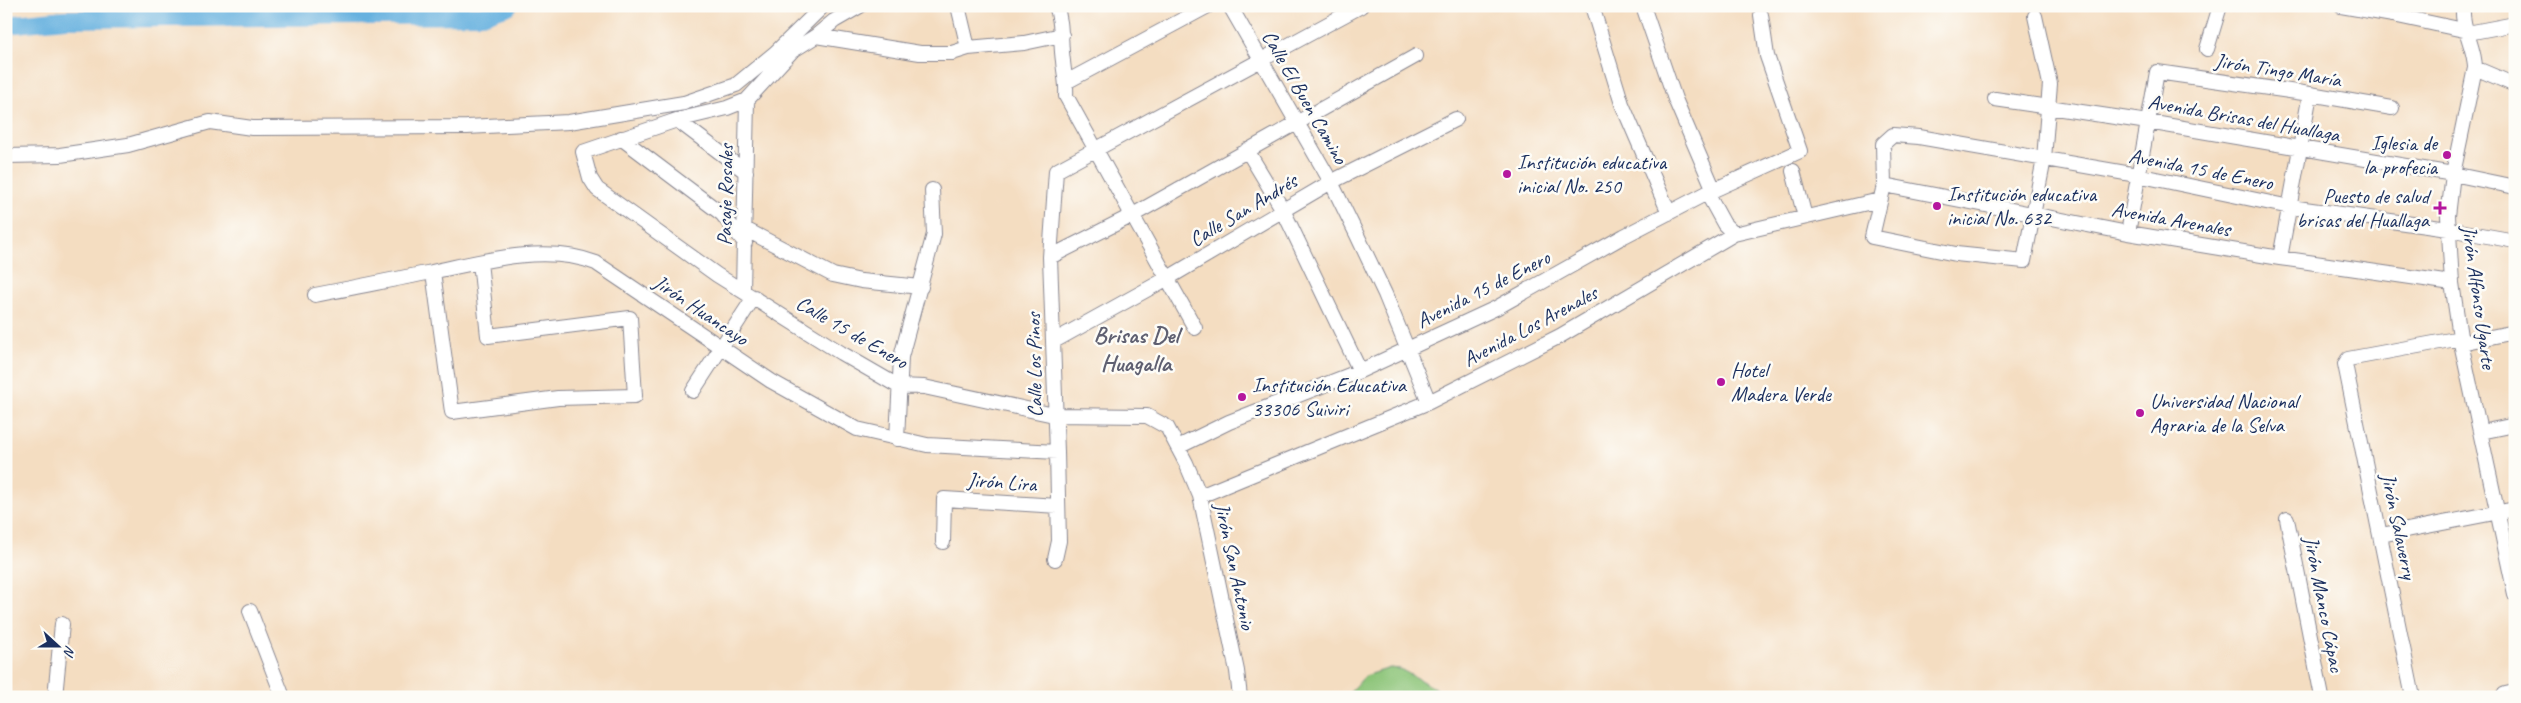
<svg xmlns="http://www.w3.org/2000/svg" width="2521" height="703" font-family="Caveat,sans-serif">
  <rect width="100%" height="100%" fill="#fdfcf7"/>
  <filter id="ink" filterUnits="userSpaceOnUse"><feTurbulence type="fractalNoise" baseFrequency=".02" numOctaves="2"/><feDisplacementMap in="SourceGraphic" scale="10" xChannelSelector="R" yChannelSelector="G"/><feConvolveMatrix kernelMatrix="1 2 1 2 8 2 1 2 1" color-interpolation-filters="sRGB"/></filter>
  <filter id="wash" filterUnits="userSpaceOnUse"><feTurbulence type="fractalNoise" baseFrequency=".0096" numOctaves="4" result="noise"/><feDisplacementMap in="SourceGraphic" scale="20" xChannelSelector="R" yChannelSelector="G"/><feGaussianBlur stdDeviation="1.12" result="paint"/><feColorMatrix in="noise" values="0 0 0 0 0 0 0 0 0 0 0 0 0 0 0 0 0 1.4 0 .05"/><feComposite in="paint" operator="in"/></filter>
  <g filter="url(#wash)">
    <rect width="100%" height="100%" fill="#f4ddc1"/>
    <path fill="#8dc579" stroke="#547a6c" d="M 1390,668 L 1400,669 L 1451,697 L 1346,697 L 1365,676 Z"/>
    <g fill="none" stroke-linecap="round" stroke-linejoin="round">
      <path stroke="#66b1df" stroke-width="18" d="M 6,25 L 65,19 L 482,15 L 508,6"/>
    </g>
  </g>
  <g filter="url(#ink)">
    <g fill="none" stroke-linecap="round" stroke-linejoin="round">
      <defs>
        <path id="minor" d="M 860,6 L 834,21 L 816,36 L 792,51 L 747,100 L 727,108 L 677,120 L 583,152 L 590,178 L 597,189 L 717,275 L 841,353 L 898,386 L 924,387 L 1054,415 L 1147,416 L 1167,427 L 1186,463 L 1200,496 L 1237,671 L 1240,697
          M 958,6 L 968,48
          M 1056,6 C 1063,24 1060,42 1063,61 C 1064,74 1067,83 1066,96 L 1195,328
          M 1230,6 L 1331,182 L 1357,235 L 1385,294 L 1429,402
          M 1592,6 L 1622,104 L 1669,213
          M 1643,6 L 1675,99 L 1714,190
          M 2341,6 L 2393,15 L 2473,32 L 2515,24
          M 2463,6 C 2461,29 2475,46 2475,68 L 2453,174 L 2448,216 L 2452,283 L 2461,343 L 2515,594
          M 2035,16 L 2050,84 L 2049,96 L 2044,159 L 2024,261 L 1956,254 L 1872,237 L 1884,185 L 1883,144 L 1893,135 L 1919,137 L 2137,175 L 2290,207 L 2448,229 L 2515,241
          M 816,36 L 920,53 L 952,53 L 968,48 L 1024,43 L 1062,35
          M 2207,49 L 2220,6
          M 2475,68 L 2515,85
          M 1068,81 L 1208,6
          M 1995,99 L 2148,122 L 2453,174 L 2515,187
          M 677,120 L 746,172
          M 621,138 L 722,214 L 745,243
          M 1247,150 L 1283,210 L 1360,371
          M 6,156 L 60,155 L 128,145 L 210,122 L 252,128 L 467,127 L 569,122 L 684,103 L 736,85 L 775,53 L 823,6
          M 1793,171 L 1805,217
          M 1884,185 L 2128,233 L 2280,258 L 2452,283
          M 1707,193 L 1724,224 L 1734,234
          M 745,229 L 833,275 L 861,281 L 921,287
          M 2128,233 L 2157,72 L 2310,94 L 2392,108
          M 1050,257 L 1131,216 L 1416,56
          M 2280,258 L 2310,94
          M 433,272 L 452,412 L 558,398 L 635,396 L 630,318 L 488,336 L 480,262
          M 743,290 L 747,100
          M 315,295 C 353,288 390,280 427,273 C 479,262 545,243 596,263 L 771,381 L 857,429 L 927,445 L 1057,452
          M 1054,341 L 1168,278 L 1331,182 L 1456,119
          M 2461,343 L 2515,332
          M 693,391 L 754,297
          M 2481,432 L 2515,425
          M 897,439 L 901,357 L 934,234 L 932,190
          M 1178,447 L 1229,422 L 1360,371 L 1496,308 L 1624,236 L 1707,193 L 1800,151 L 1767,56 L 1761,15
          M 1200,496 L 1429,402 L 1560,336 L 1734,234 L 1880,200
          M 2287,519 L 2322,697
          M 2381,535 L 2515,509
          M 943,542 L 944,499 L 1058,506
          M 1055,559 L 1059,541 L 1057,452 L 1050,257 L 1056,171 L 1361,6
          M 250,611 L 283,697
          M 55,697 L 62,624
          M 2413,697 L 2345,364 L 2348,359 L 2461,338"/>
        <path id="highway" d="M 2506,697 L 2515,695"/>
      </defs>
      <use href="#minor" stroke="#888690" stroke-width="16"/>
      <use href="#highway" stroke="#888690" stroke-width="22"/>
      <use href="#minor" stroke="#fff" stroke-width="14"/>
      <use href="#highway" stroke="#fff" stroke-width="20"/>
    </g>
  </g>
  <g fill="#b5179e" stroke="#fdfcf7" stroke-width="2">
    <circle cx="2447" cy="155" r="5"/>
    <circle cx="1507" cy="174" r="5"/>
    <circle cx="1937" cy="206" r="5"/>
    <path d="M2437.5 200.5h5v5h5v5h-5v5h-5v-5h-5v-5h5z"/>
    <circle cx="1721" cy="382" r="5"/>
    <circle cx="1242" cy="397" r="5"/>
    <circle cx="2140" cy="413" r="5"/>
  </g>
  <g text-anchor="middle" stroke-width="5" stroke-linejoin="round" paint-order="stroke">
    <g font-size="21" fill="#1b2f5e" stroke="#fdfcf7">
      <text transform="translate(2278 70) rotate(9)" y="7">Jirón Tingo María</text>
      <text transform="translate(1305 97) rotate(60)" y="7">Calle El Buen Camino</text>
      <text transform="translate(2244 118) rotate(10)" y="7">Avenida Brisas del Huallaga</text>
      <text transform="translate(2201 169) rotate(11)" y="7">Avenida 15 de Enero</text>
      <text transform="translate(725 195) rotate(-89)" y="7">Pasaje Rosales</text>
      <text transform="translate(1243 210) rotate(-31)" y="7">Calle San Andrés</text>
      <text transform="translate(2171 219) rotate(10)" y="7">Avenida Arenales</text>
      <text transform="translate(1483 289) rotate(-27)" y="7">Avenida 15 de Enero</text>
      <text transform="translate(2479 297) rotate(82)" y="7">Jirón Alfonso Ugarte</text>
      <text transform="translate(701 310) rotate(34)" y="7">Jirón Huancayo</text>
      <text transform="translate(1530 326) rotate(-28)" y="7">Avenida Los Arenales</text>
      <text transform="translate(852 332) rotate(30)" y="7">Calle 15 de Enero</text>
      <text transform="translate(1034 365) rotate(-91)" y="7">Calle Los Pinos</text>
      <text transform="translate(1002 482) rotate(4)" y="7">Jirón Lira</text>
      <text transform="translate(2399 526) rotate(78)" y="7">Jirón Salaverry</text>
      <text transform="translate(1235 566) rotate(78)" y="7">Jirón San Antonio</text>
      <text transform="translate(2324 604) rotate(79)" y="7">Jirón Manco Cápac</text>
    </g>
    <g font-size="21" fill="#1b2f5e" stroke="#fdfcf7" text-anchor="start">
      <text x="2437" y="150" text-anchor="end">Iglesia de<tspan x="2437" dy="24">la profecia</tspan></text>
      <text x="1517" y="169">Institución educativa<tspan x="1517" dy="24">inicial No. 250</tspan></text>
      <text x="1947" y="201">Institución educativa<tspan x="1947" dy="24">inicial No. 632</tspan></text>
      <text x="2429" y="203" text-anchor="end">Puesto de salud<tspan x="2429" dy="24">brisas del Huallaga</tspan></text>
      <text x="1731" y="377">Hotel<tspan x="1731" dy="24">Madera Verde</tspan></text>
      <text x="1252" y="392">Institución Educativa<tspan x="1252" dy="24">33306 Suiviri</tspan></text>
      <text x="2150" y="408">Universidad Nacional<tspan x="2150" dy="24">Agraria de la Selva</tspan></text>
    </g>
    <g font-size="24" font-weight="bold" fill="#5f6071" stroke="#fdfcf7">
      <text x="1136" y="343">Brisas Del<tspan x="1136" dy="28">Huagalla</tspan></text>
    </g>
  </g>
  <rect width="2521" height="703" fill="none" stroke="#fdfcf7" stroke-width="25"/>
  <g transform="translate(58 646) rotate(111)" stroke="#fdfcf7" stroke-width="4" paint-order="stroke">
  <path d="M0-4L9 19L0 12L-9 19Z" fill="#1b2f5e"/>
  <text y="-8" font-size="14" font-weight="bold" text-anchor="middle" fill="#1b2f5e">N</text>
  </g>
</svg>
